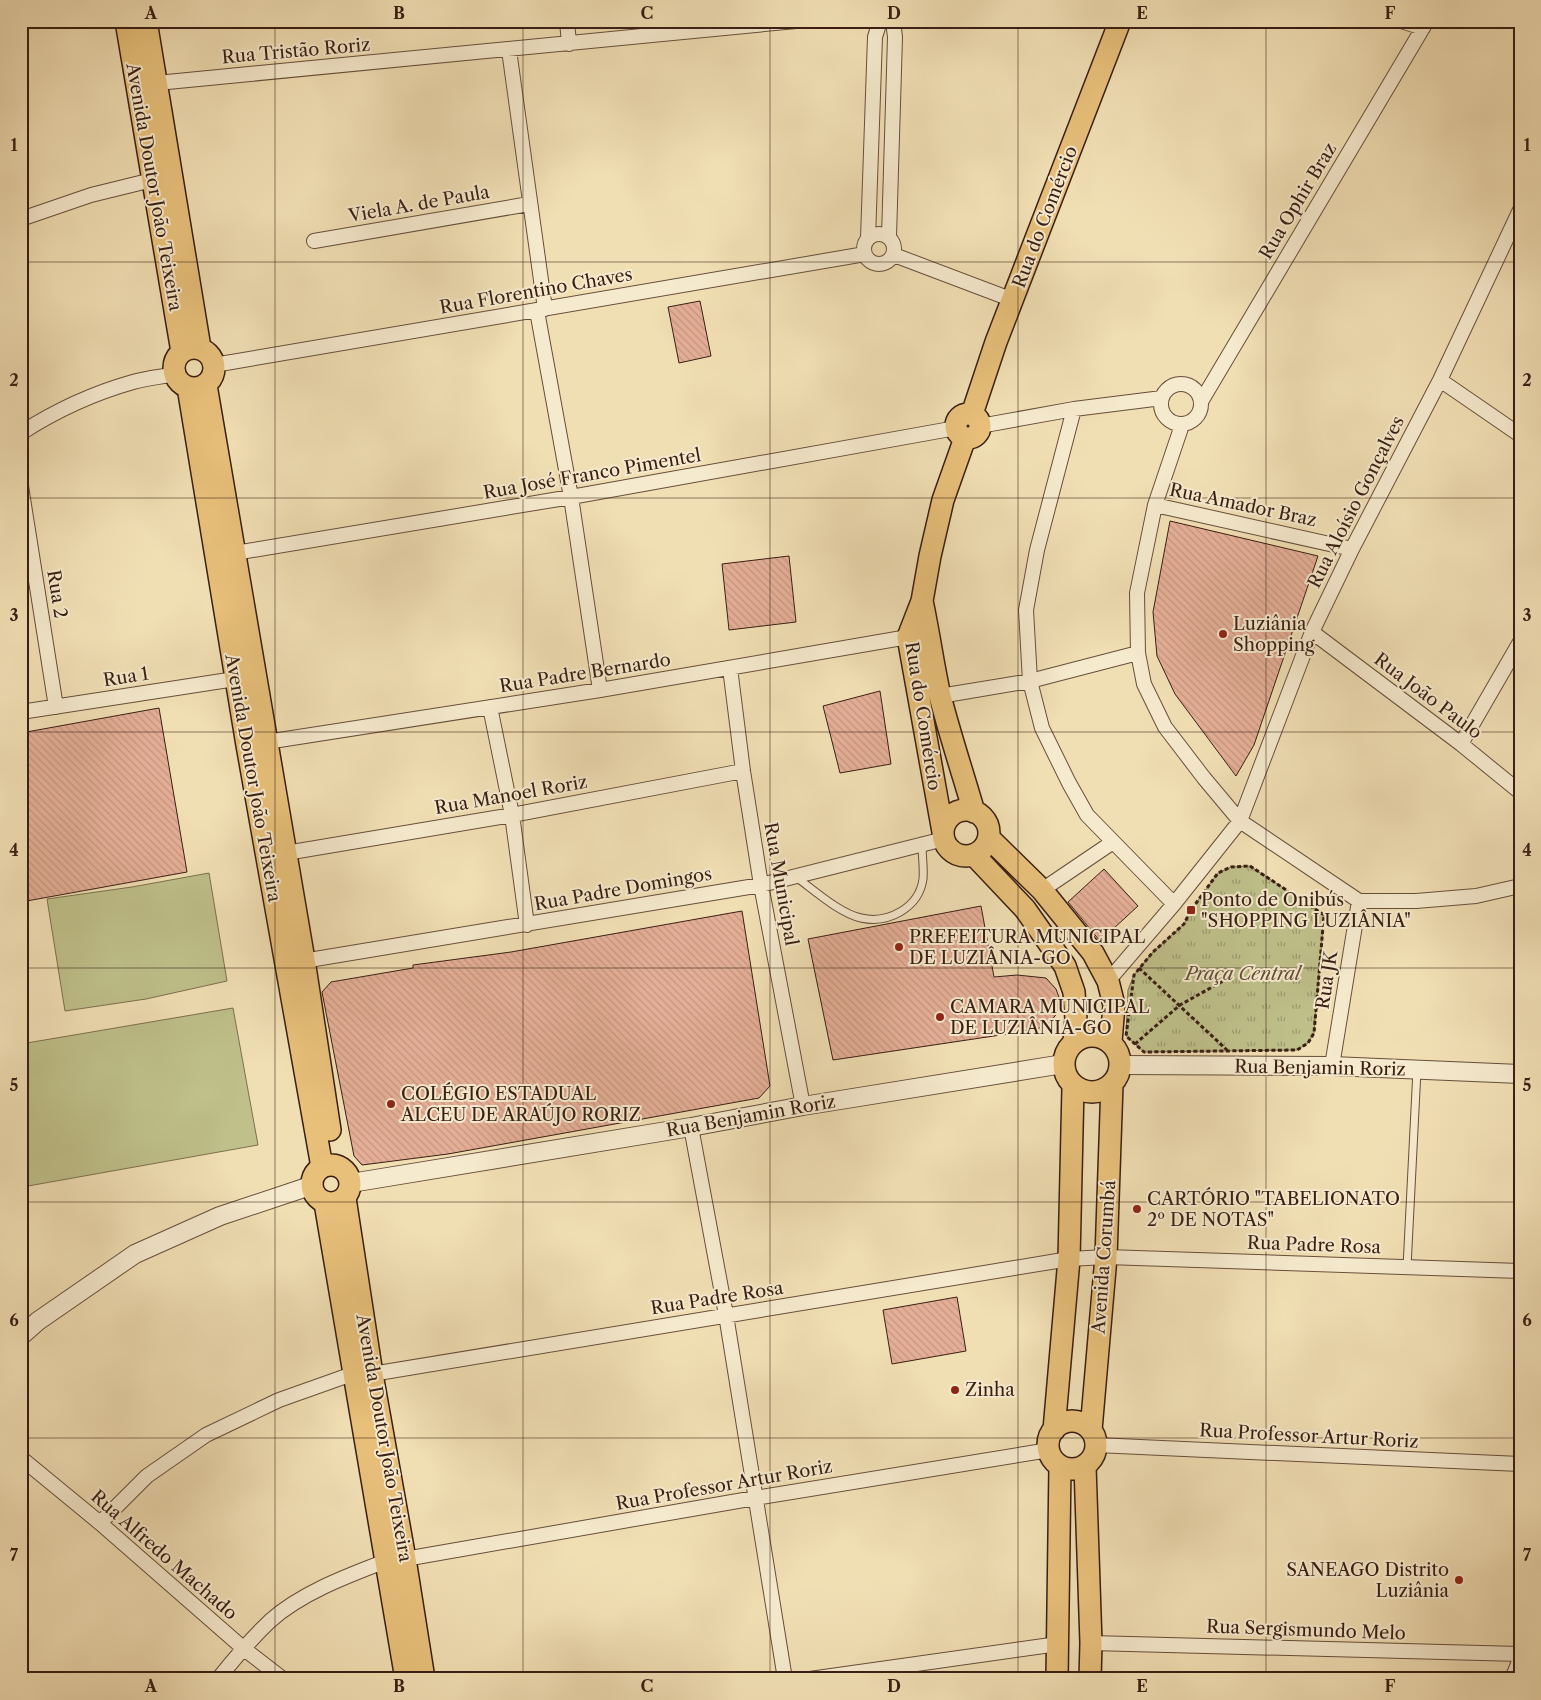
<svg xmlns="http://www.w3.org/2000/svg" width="1541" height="1700" font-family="'Libre Caslon Text',serif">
  <defs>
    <pattern id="grass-tufts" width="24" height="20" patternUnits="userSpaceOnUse" patternTransform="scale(1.25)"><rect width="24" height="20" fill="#bfc08a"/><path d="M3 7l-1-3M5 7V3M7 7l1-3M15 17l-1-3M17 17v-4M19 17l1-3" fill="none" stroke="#9c9b70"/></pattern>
    <pattern id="building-back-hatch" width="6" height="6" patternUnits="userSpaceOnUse" patternTransform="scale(1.25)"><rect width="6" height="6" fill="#e5af97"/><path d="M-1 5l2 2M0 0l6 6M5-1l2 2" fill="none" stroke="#c59681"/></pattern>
  </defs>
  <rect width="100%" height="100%" fill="#f1dfb4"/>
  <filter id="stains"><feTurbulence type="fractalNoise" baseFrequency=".004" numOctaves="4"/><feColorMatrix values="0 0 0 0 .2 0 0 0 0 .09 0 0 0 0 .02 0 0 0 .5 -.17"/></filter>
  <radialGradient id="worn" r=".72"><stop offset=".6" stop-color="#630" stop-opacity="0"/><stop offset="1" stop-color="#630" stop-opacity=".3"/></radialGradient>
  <path fill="url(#grass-tufts)" stroke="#7c6f4e" d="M 1250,866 L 1324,915 L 1314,1033 L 1308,1043 L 1297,1050 L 1144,1052 L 1126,1036 L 1128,990 L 1134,975 L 1153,952 L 1184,924 L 1191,910 L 1218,873 L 1231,867 Z"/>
  <path fill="#bfc08a" stroke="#7c6f4e" d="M 209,873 L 227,981 L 146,999 L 65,1011 L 47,899 L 132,887 Z
    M 233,1008 L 258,1145 L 28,1186 L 21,1149 L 21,1044 Z"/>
  <path fill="url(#building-back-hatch)" stroke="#391e13" d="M 700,301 L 711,356 L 679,363 L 668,307 Z
    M 1170,521 L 1318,556 L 1254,745 L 1236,776 L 1175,694 L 1157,656 L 1153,612 Z
    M 789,556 L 796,622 L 729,630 L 722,564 Z
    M 880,691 L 891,764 L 840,773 L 823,706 Z
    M 159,708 L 187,872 L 21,902 L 21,733 Z
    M 1104,869 L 1138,906 L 1100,941 L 1068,902 Z
    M 981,906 L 994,977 L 1017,975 L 1046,978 L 1056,989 L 1060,1000 L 1058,1012 L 1051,1021 L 1045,1027 L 1014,1033 L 833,1060 L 808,939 Z
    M 742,911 L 770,1086 L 759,1098 L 448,1154 L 362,1165 L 354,1156 L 322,992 L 331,982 L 413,968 L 413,965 L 511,952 Z
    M 957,1297 L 966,1351 L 892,1364 L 883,1310 Z"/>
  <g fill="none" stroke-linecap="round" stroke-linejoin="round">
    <defs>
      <path id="service" d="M 796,877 C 814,890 839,913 861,918 C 888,924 919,908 923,879 C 924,868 922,856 922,844
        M 1407,1267 L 1417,1070"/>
      <path id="minor" d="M 567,21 L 569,44
        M 1401,21 L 1423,28
        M 509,50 L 545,309
        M 157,83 L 796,21
        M 21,219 L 91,195 L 152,180
        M864 249a15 15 0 1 1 30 0a15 15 0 1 1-30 0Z
        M 889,236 L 895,37 L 893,21
        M 868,238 L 875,37 L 880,21
        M 314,241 L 529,204
        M 894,255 L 1013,300
        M 537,311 L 571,497 L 600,690
        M 214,365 L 865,254
        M 1440,380 L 1520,435
        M1161 404a20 20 0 1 1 40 0a20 20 0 1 1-40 0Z
        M 1202,400 L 1427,21
        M 1074,409 L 1037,550 L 1026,610 L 1030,681 L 1042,728 L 1069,783 L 1087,815 L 1174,904
        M 1182,425 L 1155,505 L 1137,593 L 1138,653 L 1144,684 L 1165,727 L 1204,778 L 1240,821 L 1359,901 L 1416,901 L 1476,896 L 1520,886
        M 980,426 L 1074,409 L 1162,398
        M 21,433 C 55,411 94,393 133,382 C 147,378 161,377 175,374
        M 21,486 L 56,707
        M 1155,505 L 1352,549
        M 235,553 L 571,497 L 956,428
        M 1312,632 L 1461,744 L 1520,792
        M 730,668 L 743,771 L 761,885 L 803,1106
        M 940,696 L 1030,681 L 1138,653
        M 490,707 L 512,815 L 527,925
        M 21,712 L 235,679
        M 260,743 L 600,690 L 908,637
        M 1461,744 L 1520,642
        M 286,853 L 512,815 L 743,771
        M 1042,890 L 1113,842
        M 297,962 L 761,885 L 944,839
        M 1108,981 L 1174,904 L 1240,821 L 1312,632 L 1352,549 L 1440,380 L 1520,210
        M 1332,1066 L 1359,901
        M 691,1127 L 726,1315 L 785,1679
        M 372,1374 L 1069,1259 L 1106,1257 L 1520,1271
        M 1096,1445 L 1520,1464
        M 21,1458 L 100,1523 L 243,1648 L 283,1679
        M 100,1523 L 147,1476 L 206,1435 L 279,1400 L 355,1373
        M 405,1559 L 755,1498 L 1049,1450
        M 1091,1643 L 1520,1654
        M 218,1679 C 234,1659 251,1639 270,1621 C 301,1593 347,1576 386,1561
        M 810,1679 L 1058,1644
        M 1512,1679 L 1520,1659"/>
      <path id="tertiary" d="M 1121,1065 L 1332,1066 L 1520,1074
        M 351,1183 L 691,1127 L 803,1106 L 1063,1064
        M 21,1336 L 38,1321 L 135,1254 L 220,1216 L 313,1185"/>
      <path id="primary" d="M 126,21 L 182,352
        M 146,21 L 200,348
        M174 368a20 20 0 1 1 40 0a20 20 0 1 1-40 0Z
        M 206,385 L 304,960 L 330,1130
        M 188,387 L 247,745 L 322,1167
        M956 426a12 12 0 1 1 24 0a12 12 0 1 1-24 0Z
        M 972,414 L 996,342 L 1120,21
        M 922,601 C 929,633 933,665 940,696 C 950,735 963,774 974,812
        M943 833a23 23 0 1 1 46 0a23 23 0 1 1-46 0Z
        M 943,832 L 908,637 L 922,601 L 930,556 L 943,500 L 965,438
        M 989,838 L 1042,890 L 1093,953 L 1108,981 L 1114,1005 L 1111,1042
        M 974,855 L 1025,909 L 1065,966 L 1074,992 L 1076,1019 L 1074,1042
        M1064 1064a28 28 0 1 1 56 0a28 28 0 1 1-56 0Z
        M312 1184a19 19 0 1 1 38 0a19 19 0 1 1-38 0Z
        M 345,1198 L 372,1374 L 405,1559 L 424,1679
        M 325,1203 L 406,1679
        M1048 1445a24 24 0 1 1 48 0a24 24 0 1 1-48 0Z
        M 1054,1430 L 1069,1259 L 1073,1087
        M 1091,1430 L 1106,1257 L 1112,1084
        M 1085,1466 L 1091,1643 L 1090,1679
        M 1057,1679 L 1060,1466"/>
    </defs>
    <use href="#service" stroke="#674e3b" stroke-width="9"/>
    <use href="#minor" stroke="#674e3b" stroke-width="16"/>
    <use href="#tertiary" stroke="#674e3b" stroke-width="20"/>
    <use href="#primary" stroke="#391e13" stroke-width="24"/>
    <path stroke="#391e13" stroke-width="3" stroke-dasharray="4 2.5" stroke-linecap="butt" d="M 1250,866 L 1324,915 L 1314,1033 L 1308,1043 L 1297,1050 L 1144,1052 L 1126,1036 L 1134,975 L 1153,952 L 1184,924 L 1191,910 L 1218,873 L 1231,867 Z
      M 1139,968 L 1227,1050
      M 1135,1044 L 1180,1005 L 1223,981"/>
    <use href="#service" stroke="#f6eace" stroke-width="7"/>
    <use href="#minor" stroke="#f6eace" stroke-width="14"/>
    <use href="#tertiary" stroke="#f6eace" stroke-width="18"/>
    <use href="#primary" stroke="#e8c07a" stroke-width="21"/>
  </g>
  <path fill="none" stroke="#391e13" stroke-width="1" stroke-opacity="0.55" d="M 275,21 L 275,1679M 523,21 L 523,1679M 770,21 L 770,1679M 1018,21 L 1018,1679M 1266,21 L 1266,1679M 21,262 L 1520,262M 21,498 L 1520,498M 21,732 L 1520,732M 21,968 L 1520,968M 21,1202 L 1520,1202M 21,1438 L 1520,1438"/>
  <g fill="#8f2418" stroke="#f6eace" stroke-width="2">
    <circle cx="1223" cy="634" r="5"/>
    <rect x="1186" y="905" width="10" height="10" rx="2.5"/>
    <circle cx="899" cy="947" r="5"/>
    <circle cx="940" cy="1017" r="5"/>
    <circle cx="391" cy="1104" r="5"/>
    <circle cx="1137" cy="1209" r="5"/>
    <circle cx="955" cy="1390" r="5"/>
    <circle cx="1459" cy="1580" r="5"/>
  </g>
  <g text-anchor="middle" stroke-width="4" stroke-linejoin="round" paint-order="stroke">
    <g font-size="18" fill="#391e13" stroke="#f6eace">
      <text transform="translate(296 51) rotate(-5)" y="6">Rua Tristão Roriz</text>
      <text transform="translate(154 187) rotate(80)" y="6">Avenida Doutor João Teixeira</text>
      <text transform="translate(1298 201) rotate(-59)" y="6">Rua Ophir Braz</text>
      <text transform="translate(419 204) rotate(-10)" y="6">Viela A. de Paula</text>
      <text transform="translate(1045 217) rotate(-69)" y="6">Rua do Comércio</text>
      <text transform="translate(536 291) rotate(-10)" y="6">Rua Florentino Chaves</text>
      <text transform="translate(592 474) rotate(-10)" y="6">Rua José Franco Pimentel</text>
      <text transform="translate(1356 502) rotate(-63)" y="6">Rua Aloísio Gonçalves</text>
      <text transform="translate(1243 505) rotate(12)" y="6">Rua Amador Braz</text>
      <text transform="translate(57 594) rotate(81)" y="6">Rua 2</text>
      <text transform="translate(585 673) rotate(-9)" y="6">Rua Padre Bernardo</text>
      <text transform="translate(126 677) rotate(-9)" y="6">Rua 1</text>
      <text transform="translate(1428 696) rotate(37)" y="6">Rua João Paulo</text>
      <text transform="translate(923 716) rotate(81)" y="6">Rua do Comércio</text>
      <text transform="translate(253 778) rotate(80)" y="6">Avenida Doutor João Teixeira</text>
      <text transform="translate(511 795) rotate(-10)" y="6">Rua Manoel Roriz</text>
      <text transform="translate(781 884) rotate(80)" y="6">Rua Municipal</text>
      <text transform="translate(623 889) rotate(-10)" y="6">Rua Padre Domingos</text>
      <text transform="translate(1327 980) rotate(-81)" y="6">Rua JK</text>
      <text transform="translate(1320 1068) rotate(1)" y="6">Rua Benjamin Roriz</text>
      <text transform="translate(751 1116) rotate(-10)" y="6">Rua Benjamin Roriz</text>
      <text transform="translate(1314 1245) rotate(2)" y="6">Rua Padre Rosa</text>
      <text transform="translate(1104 1257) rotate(-86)" y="6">Avenida Corumbá</text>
      <text transform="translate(717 1298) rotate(-9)" y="6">Rua Padre Rosa</text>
      <text transform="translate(1309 1436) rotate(3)" y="6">Rua Professor Artur Roriz</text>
      <text transform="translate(384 1438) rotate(80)" y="6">Avenida Doutor João Teixeira</text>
      <text transform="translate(724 1485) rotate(-10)" y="6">Rua Professor Artur Roriz</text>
      <text transform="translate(164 1555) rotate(41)" y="6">Rua Alfredo Machado</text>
      <text transform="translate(1306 1630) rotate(2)" y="6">Rua Sergismundo Melo</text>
    </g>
    <g font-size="18" fill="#391e13" stroke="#f6eace" text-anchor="start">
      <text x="1233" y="630">Luziânia<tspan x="1233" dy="21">Shopping</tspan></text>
      <text x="1201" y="906">Ponto de Onibús<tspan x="1201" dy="21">"SHOPPING LUZIÂNIA"</tspan></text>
      <text x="909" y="943">PREFEITURA MUNICIPAL<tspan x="909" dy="21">DE LUZIÂNIA-GO</tspan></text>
      <text x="950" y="1013">CAMARA MUNICIPAL<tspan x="950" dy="21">DE LUZIÂNIA-GO</tspan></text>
      <text x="401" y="1100">COLÉGIO ESTADUAL<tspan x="401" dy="21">ALCEU DE ARAÚJO RORIZ</tspan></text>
      <text x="1147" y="1205">CARTÓRIO "TABELIONATO<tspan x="1147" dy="21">2º DE NOTAS"</tspan></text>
      <text x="965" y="1396">Zinha</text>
      <text x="1449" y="1576" text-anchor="end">SANEAGO Distrito<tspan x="1449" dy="21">Luziânia</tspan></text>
    </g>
    <g font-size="18" font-style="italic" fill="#614f37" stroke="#f6eace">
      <text x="1243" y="980">Praça Central</text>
    </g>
  </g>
  <rect width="1541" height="1700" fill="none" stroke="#f1dfb4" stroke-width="55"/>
  <rect x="28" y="28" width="1486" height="1644" fill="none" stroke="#391e13" stroke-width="2"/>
  <g font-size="16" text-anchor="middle" font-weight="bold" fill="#391e13">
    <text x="151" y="19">A</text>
    <text x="399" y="19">B</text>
    <text x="647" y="19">C</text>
    <text x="894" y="19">D</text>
    <text x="1142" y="19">E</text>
    <text x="1390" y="19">F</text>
    <text x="14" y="151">1</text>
    <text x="1527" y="151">1</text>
    <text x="14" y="386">2</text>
    <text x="1527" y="386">2</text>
    <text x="14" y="621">3</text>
    <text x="1527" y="621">3</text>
    <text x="14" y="856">4</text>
    <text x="1527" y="856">4</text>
    <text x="14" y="1091">5</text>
    <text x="1527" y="1091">5</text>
    <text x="14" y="1326">6</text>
    <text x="1527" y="1326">6</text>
    <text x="14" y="1561">7</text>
    <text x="1527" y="1561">7</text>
    <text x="151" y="1692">A</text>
    <text x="399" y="1692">B</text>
    <text x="647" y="1692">C</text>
    <text x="894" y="1692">D</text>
    <text x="1142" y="1692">E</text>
    <text x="1390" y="1692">F</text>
  </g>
  <rect width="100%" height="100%" filter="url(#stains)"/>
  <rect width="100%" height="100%" fill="url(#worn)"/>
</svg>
